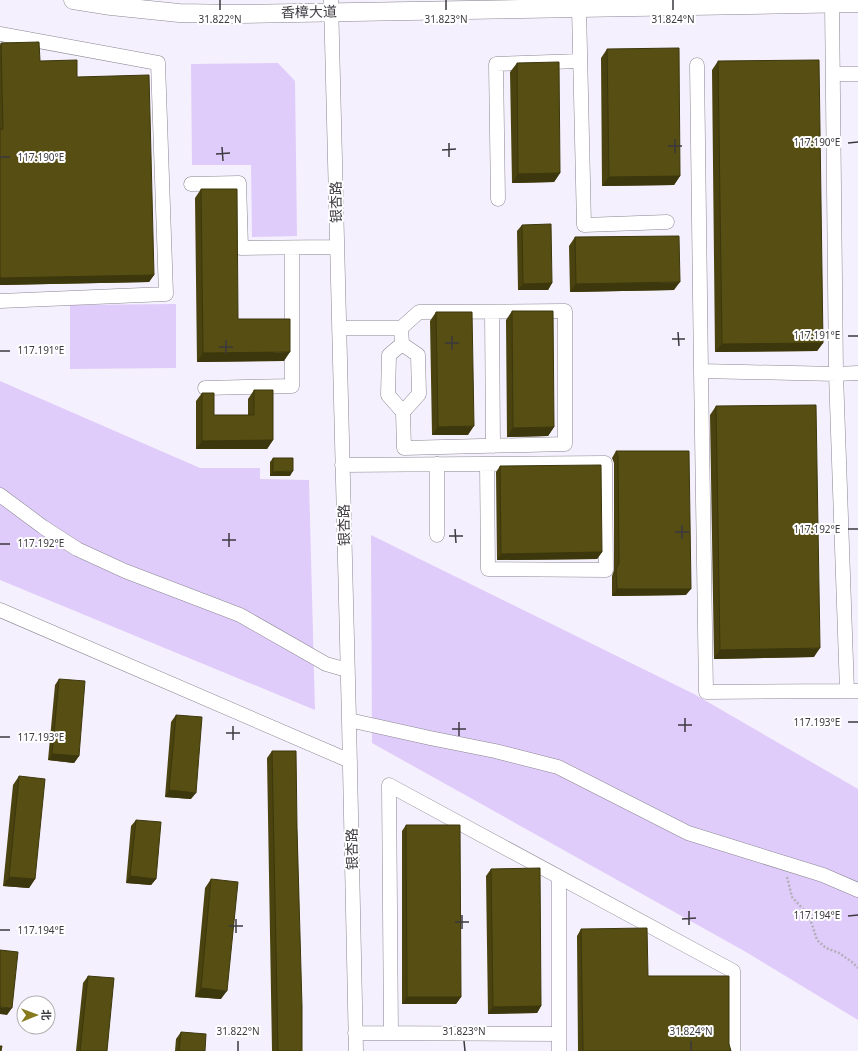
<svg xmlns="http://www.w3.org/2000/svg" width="858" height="1051" font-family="'Noto Sans','Noto Sans SC',sans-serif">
  <rect width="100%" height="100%" fill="#f5f0fd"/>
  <path fill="#e0ccfa" d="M 278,63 L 295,81 L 297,236 L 252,237 L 251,165 L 192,165 L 191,64 Z
    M 176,304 L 176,368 L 70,369 L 70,305 Z
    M 0,381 L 200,468 L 260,468 L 260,479 L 309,480 L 315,710 L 0,580 Z
    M 371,535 L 694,694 L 858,789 L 858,1020 L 746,952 L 372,743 Z"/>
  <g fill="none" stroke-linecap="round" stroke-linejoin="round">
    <defs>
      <path id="minor" d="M 331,0 L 349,720 L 356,1051
        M 832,3 L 836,374 L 858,373
        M 579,8 L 584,225 L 667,222
        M 0,34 L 158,63 L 166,294 L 0,301
        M 697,65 L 701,371
        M 833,74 L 858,74
        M 191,184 L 239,183 L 241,248 L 337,247
        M 498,199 L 496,64 L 580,61
        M 492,312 L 493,446
        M 339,328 L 401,328 L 419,312 L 565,311 L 565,444 L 404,448 L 403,412 L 388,395 L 389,355 L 402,344 L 401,328
        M 402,344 L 418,355 L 419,394 L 403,412
        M 205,388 L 292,386 L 292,248
        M 437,464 L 437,535
        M 342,465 L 605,463 L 606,570 L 488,569 L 487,464
        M 0,495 L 43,527 L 77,549 L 125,571 L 240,615 L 326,664 L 347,670
        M 0,610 L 350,761
        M 847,691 L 706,692 L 701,371 L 836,374 L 847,691 L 858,691
        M 349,720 L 430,738 L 495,751 L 558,767 L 688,833 L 823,875 L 858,890
        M 355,1033 L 559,1034 L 559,1051
        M 391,1033 L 389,785 L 733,971 L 733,1051
        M 559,1034 L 559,877"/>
      <path id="major" d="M 73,0 L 111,6 L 179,13 L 239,14 L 858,3"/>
    </defs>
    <use href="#minor" stroke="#8b8692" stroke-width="15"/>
    <use href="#major" stroke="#8b8692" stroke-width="19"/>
    <path stroke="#b3afb9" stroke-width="2.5" stroke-dasharray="2 2" stroke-linecap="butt" d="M 787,877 L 792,897 L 803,909 L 812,924 L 817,940 L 826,948 L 839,953 L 852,962 L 858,968"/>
    <use href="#minor" stroke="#fff" stroke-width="14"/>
    <use href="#major" stroke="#fff" stroke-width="18"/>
  </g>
  <path fill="#4a430f" d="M 1,43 L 40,61 L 77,77 L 154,275 L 149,282 L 0,285 L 0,45 Z
    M 607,49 L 680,176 L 674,185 L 602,186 L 601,58 Z
    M 718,61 L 823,343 L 817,351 L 715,352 L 712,70 Z
    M 517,63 L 560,173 L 554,182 L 512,183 L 510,72 Z
    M 201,189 L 238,319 L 284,361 L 197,362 L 195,198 Z
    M 522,225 L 552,283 L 548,290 L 518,290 L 517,231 Z
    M 575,237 L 674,290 L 570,292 L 569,246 Z
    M 512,311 L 554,427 L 548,436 L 507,437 L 506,320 Z
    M 436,312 L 468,435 L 432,435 L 430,321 Z
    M 254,390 L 273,440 L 267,449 L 196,449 L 196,401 L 202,393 L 214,415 L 248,415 L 248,399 Z
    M 716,406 L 814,657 L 714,659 L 710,415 Z
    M 616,451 L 686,595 L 612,596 L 612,576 L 614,570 L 614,463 L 612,458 Z
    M 273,458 L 290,476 L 270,476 L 270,462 Z
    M 500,466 L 602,552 L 597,559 L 497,560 L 496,472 Z
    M 59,679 L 79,756 L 74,763 L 48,760 L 55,685 Z
    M 176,715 L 191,799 L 165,797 L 171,722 Z
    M 272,751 L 297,828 L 302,1051 L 272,1051 L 267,758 Z
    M 19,776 L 35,879 L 29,888 L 3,886 L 13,785 Z
    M 136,820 L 156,879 L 151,885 L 126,883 L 131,826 Z
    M 406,825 L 461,997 L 456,1004 L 402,1004 L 402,831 Z
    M 491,869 L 541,1006 L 537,1013 L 488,1014 L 486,876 Z
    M 211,879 L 221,999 L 195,997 L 205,888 Z
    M 581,929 L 648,976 L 729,1044 L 731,1051 L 578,1051 L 577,936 Z
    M 88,976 L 107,1051 L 76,1051 L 83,983 Z
    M 181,1032 L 205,1051 L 175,1051 L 176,1039 Z"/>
  <path fill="#3c370d" d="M 560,173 L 554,182 L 512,183 L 518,174 Z
    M 680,176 L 674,185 L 602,186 L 609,177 Z
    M 154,275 L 149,282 L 0,285 L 0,278 Z
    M 680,282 L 674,290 L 570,292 L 576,284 Z
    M 552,283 L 548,290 L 518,290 L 523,284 Z
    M 823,343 L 817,351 L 715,352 L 722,344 Z
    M 290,352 L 284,361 L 197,362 L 203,353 Z
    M 474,426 L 468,435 L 432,435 L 438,427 Z
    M 554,427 L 548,436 L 507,437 L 513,428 Z
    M 273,440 L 267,449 L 196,449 L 202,441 Z
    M 293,471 L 290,476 L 270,476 L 273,472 Z
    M 602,552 L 597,559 L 497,560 L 501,554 Z
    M 617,589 L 691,589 L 686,595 L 612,596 Z
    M 820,648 L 814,657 L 714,659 L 720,650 Z
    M 52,754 L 79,756 L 74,763 L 48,760 Z
    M 169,790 L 196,793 L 191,799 L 165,797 Z
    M 130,876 L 156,879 L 151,885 L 126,883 Z
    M 9,877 L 35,879 L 29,888 L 3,886 Z
    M 201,988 L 227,991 L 221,999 L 195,997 Z
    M 407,997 L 461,997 L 456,1004 L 402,1004 Z
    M 541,1006 L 537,1013 L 488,1014 L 493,1007 Z
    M 0,1007 L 12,1008 L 7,1015 L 0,1014 Z"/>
  <path fill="#564e12" stroke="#3c370d" d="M 39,42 L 40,61 L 77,60 L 77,77 L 149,75 L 154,275 L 0,278 L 0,129 L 3,129 L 1,43 Z
    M 679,48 L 680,176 L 609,177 L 607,49 Z
    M 819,60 L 823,343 L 722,344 L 718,61 Z
    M 559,62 L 560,173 L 518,174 L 517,63 Z
    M 201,189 L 237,189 L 238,319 L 290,319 L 290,352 L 203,353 Z
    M 551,224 L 552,283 L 523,284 L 522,225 Z
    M 679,236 L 680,282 L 576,284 L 575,237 Z
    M 512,311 L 553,311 L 554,427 L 513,428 Z
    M 436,312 L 472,312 L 474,426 L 438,427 Z
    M 254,390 L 273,390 L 273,440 L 202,441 L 202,393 L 214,393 L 214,415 L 254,415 Z
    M 816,405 L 820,648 L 720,650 L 716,406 Z
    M 616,451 L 689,451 L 691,589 L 617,589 L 616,569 L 619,563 L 618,456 Z
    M 273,458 L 293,458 L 293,471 L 273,472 Z
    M 601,465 L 602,552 L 501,554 L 500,466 Z
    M 59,679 L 85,681 L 79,756 L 52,754 Z
    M 176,715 L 202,717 L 196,793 L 169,790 Z
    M 272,751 L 296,751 L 297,828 L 302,1006 L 302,1051 L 278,1051 Z
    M 19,776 L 45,779 L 35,879 L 9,877 Z
    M 136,820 L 161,822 L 156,879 L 130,876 Z
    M 406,825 L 460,825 L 461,997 L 407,997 Z
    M 540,868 L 541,1006 L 493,1007 L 491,869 Z
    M 211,879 L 238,882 L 227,991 L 201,988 Z
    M 647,928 L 648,976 L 729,976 L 729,1044 L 731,1051 L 583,1051 L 581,929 Z
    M 0,950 L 18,952 L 12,1008 L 0,1007 Z
    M 88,976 L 114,978 L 107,1051 L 80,1051 Z
    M 181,1032 L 206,1034 L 205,1051 L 179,1051 Z
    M 0,1046 L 2,1046 L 1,1051 L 0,1051 Z"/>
  <path fill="none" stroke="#3c393f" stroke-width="1.5" d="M 220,0 L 220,10M 446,0 L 446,10M 673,0 L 673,10M 675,139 L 675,153M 449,143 L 449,157M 848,143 L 858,142M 668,146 L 682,146M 222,147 L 223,161M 442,150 L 456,149M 216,154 L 230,153M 0,157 L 10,157M 678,332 L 679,346M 452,336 L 452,350M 848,336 L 858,336M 672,339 L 685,339M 226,340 L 226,354M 445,343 L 459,343M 219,347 L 233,347M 0,351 L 10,351M 682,525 L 682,539M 455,529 L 456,543M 848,529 L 858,529M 675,532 L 689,532M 229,533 L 229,547M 449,536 L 463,536M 222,540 L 236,540M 0,544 L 10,544M 685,718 L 685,732M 459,722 L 459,736M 848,722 L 858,722M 678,725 L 692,725M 233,726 L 233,740M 452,729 L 466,729M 226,733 L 240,733M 0,737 L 10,737M 689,911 L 689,925M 462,915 L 462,929M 848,916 L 858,915M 236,919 L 236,933M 682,919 L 696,918M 455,922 L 469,922M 229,926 L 243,926M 0,930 L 10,930M 238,1041 L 238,1051M 464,1041 L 465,1051M 691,1041 L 691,1051"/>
  <g text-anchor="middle" stroke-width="4" stroke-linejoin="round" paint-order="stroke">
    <g font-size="14" fill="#3c393f" stroke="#fff">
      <text transform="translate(309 12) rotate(-1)" y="5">香樟大道</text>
      <text transform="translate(336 202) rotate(-91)" y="5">银杏路</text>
      <text transform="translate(344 525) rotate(-91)" y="5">银杏路</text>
      <text transform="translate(352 849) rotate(-91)" y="5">银杏路</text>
    </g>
  </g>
  <g font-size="10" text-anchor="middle" fill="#3c393f" stroke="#fff" stroke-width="4" stroke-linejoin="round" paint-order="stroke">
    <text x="220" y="23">31.822°N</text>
    <text x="446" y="23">31.823°N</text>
    <text x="673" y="23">31.824°N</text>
    <text x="817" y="146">117.190°E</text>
    <text x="41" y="161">117.190°E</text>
    <text x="817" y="339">117.191°E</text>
    <text x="41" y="354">117.191°E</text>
    <text x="817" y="533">117.192°E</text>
    <text x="41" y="547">117.192°E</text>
    <text x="817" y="726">117.193°E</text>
    <text x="41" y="741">117.193°E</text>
    <text x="817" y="919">117.194°E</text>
    <text x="41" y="934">117.194°E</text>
    <text x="238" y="1035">31.822°N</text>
    <text x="464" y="1035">31.823°N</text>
    <text x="691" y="1035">31.824°N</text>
  </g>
  <g transform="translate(36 1015) rotate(89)"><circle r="19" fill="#ffffff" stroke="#b1b0b2"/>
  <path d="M0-3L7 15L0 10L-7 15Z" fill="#86791e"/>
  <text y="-6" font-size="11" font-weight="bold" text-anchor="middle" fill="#3c393f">北</text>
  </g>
</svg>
